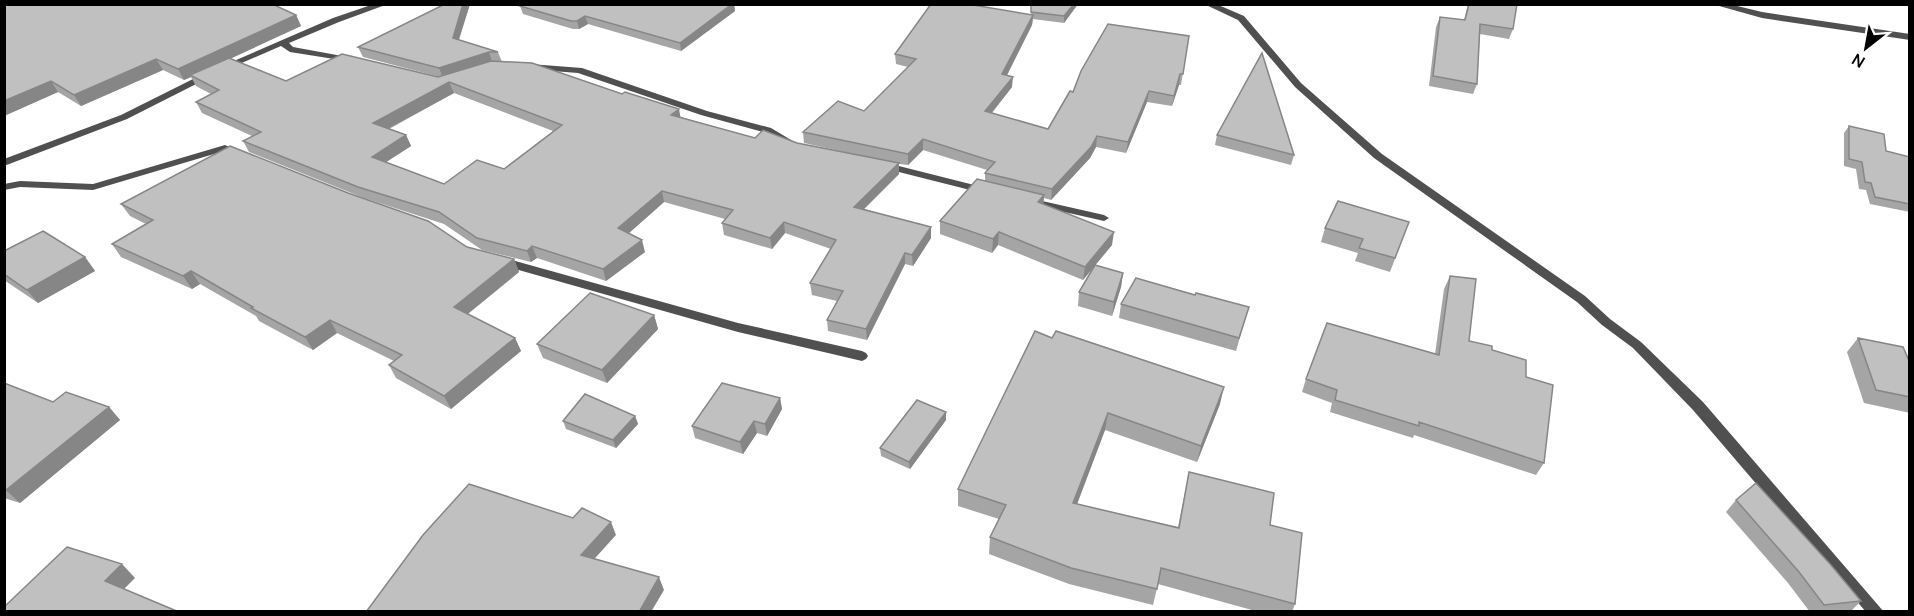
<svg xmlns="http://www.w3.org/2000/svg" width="1914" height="616" font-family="Manrope,sans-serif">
  <rect width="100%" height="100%" fill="#fff"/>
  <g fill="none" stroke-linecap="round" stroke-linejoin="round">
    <path fill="#505050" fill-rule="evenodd" d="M 374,4 L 388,4 L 339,22 L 289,43 L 293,47 L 353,58 L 353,62 L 290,52 L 281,46 L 228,69 L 222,69 L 220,67 L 333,18 Z
      M 1204,4 L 1216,4 L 1244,16 L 1301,83 L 1382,154 L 1585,296 L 1610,319 L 1641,342 L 1703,402 L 1884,612 L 1866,612 L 1693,410 L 1633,348 L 1602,325 L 1577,302 L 1374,158 L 1295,87 L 1238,20 Z
      M 1712,4 L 1729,4 L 1762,12 L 1910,34 L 1910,40 L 1762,18 Z
      M 530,64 L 582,68 L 707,111 L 771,128 L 796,143 L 795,145 L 787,145 L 763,132 L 701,115 L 578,73 L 527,69 L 527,65 Z
      M 207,72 L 212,75 L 210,77 L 127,119 L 4,166 L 4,159 L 121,115 Z
      M 225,145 L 246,155 L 241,158 L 224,151 L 93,190 L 20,187 L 4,190 L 4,184 L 20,181 L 93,184 Z
      M 883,162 L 990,189 L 991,191 L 986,194 L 879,167 L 878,165 L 879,163 Z
      M 1029,198 L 1104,215 L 1109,218 L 1104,221 L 1025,203 L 1024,201 L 1025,199 Z
      M 501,257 L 738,323 L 862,351 L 866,353 L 868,356 L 866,359 L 862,361 L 738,332 L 497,264 L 495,261 Z"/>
  </g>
  <path fill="#a5a5a5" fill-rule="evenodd" d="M 4,4 L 296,15 L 301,26 L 230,59 L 286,81 L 440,77 L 363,57 L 358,47 L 470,4 L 459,40 L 498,52 L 502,62 L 681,117 L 755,138 L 797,143 L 858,155 L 804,143 L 803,132 L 864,111 L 908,67 L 896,64 L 895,54 L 1031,14 L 1031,4 L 1078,4 L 1064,23 L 1033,19 L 1032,25 L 1007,75 L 1012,87 L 992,113 L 1048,129 L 1073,92 L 1189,36 L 1181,85 L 1179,85 L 1172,106 L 1147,102 L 1126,153 L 1096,147 L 1090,158 L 1051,200 L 1044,198 L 1043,205 L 1112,245 L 1095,265 L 1123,273 L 1121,287 L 1112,316 L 1078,306 L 1079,292 L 1092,269 L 1083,280 L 998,245 L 992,253 L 940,234 L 940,221 L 985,181 L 985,173 L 987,170 L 923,150 L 908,165 L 899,164 L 899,174 L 864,209 L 931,227 L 931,238 L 913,266 L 905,264 L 867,340 L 828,331 L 827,320 L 837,301 L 812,295 L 810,283 L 831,249 L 785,233 L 772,249 L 724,235 L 722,223 L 725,219 L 664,202 L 628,234 L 645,252 L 606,281 L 537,258 L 531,262 L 482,250 L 444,224 L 364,198 L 249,152 L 243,141 L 252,136 L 202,113 L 196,102 L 211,94 L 196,86 L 191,77 L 184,80 L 163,70 L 81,106 L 58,92 L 4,116 ZM 454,93 L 553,131 L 504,169 L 444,184 L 386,162 L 411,146 L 406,135 L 389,129 Z
    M 523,4 L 734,4 L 735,11 L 681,51 L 588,24 L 579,29 L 573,29 L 523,14 L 520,6 Z
    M 1468,4 L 1517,4 L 1513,29 L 1509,39 L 1480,34 L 1477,84 L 1473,94 L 1429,86 L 1436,27 L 1440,17 L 1464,20 Z
    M 1849,126 L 1886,151 L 1910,157 L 1910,212 L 1870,204 L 1866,190 L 1859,189 L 1856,169 L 1844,166 L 1844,133 Z
    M 1217,135 L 1294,155 L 1291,165 L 1215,145 Z
    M 121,204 L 467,247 L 514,259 L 519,272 L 468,314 L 515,338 L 521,351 L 451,409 L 396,378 L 389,365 L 394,361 L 337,333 L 313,350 L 259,321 L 256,316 L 200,284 L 192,289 L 121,257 L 112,244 L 146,224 L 130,216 Z
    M 1409,222 L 1390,272 L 1355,261 L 1358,253 L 1321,242 L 1325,228 Z
    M 4,251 L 85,257 L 95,271 L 38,303 L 4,280 Z
    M 1450,276 L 1469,341 L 1492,350 L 1526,377 L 1544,463 L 1536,475 L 1414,435 L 1413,438 L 1330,412 L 1332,403 L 1302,392 L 1306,379 L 1435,354 L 1444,289 Z
    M 1195,295 L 1245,320 L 1236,351 L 1119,318 L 1121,304 Z
    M 654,315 L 658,329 L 607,383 L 543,358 L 537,344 Z
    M 1035,331 L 1220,404 L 1197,462 L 1105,430 L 1077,504 L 1178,527 L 1189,472 L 1270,525 L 1295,604 L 1292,612 L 1259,612 L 1158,584 L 1153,605 L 1069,584 L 989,554 L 990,537 L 999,519 L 958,506 L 958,489 Z
    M 1858,338 L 1910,363 L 1910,413 L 1864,403 L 1847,352 Z
    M 4,383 L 53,402 L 109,407 L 120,420 L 20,503 L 4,498 Z
    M 780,398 L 782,409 L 767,436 L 757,433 L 743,454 L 695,438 L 692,426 Z
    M 946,412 L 946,420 L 910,469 L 881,456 L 880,448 Z
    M 635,416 L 638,424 L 616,448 L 566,429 L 563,421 Z
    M 1736,500 L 1861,601 L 1850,612 L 1810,612 L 1788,583 L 1726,512 Z"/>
  <path fill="#868686" d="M 463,4 L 470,4 L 456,48 L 453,38 Z
    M 732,4 L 734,4 L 735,11 L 681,51 L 680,43 Z
    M 1074,4 L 1078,4 L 1064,23 L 1064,16 Z
    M 296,15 L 301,26 L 192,76 L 190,75 L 191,77 L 184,80 L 178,69 Z
    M 1033,15 L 1032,25 L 1002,85 L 1002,74 Z
    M 585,16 L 588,24 L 579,29 L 577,21 Z
    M 489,52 L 492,62 L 443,78 L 439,68 Z
    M 156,59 L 163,70 L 81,106 L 74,95 Z
    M 1180,74 L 1179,85 L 1172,106 L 1174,96 Z
    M 1013,77 L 1012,87 L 984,122 L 985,111 Z
    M 51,81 L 58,92 L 4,116 L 4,101 Z
    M 449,82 L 454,93 L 378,134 L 373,123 Z
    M 1149,91 L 1147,102 L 1126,153 L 1128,142 Z
    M 679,109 L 681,120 L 671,115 Z
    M 406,135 L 411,146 L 377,168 L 372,157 Z
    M 1097,136 L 1096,147 L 1090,158 L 1051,200 L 1052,189 Z
    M 923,139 L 923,150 L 908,165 L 908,154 Z
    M 899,163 L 899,174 L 855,218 L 854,207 Z
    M 662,191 L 664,202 L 621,240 L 618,228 Z
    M 1044,195 L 1043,209 L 1038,202 Z
    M 784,222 L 785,233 L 772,249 L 770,238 Z
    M 931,227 L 931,238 L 913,266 L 912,255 Z
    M 999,232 L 998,245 L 992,253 L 993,239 Z
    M 1114,232 L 1112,245 L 1083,280 L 1085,267 Z
    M 642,240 L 645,252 L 606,281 L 603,269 Z
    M 532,246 L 537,258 L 531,262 L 527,251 Z
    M 905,253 L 905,264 L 867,340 L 866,329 Z
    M 85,257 L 95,271 L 38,303 L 27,290 Z
    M 514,259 L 519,272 L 460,320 L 454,307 Z
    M 191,271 L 200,284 L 192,289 L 183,276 Z
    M 1123,273 L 1121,287 L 1112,316 L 1114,302 Z
    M 654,315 L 658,329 L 607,383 L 602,370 Z
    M 330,320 L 337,333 L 313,350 L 305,337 Z
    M 515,338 L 521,351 L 451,409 L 444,396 Z
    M 1224,387 L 1220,404 L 1197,462 L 1201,446 Z
    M 780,398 L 782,409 L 767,436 L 765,424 Z
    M 109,407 L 120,420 L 20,503 L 6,490 Z
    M 946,412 L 946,420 L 910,469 L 909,462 Z
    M 1108,413 L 1105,430 L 1071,520 L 1073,503 Z
    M 635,416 L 638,424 L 616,448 L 613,440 Z
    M 754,421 L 757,433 L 743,454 L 740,442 Z
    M 611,522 L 616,535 L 587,567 L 581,555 Z
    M 122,564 L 135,578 L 119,594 L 105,581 Z
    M 659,577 L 664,590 L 651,612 L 639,612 Z"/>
  <path fill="#c0c0c0" stroke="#868686" stroke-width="1.5" fill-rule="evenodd" d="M 4,4 L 272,4 L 296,15 L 178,69 L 156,59 L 74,95 L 51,81 L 4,101 Z
    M 445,4 L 463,4 L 453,38 L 498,52 L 489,52 L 439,68 L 358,47 Z
    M 523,4 L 732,4 L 680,43 L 585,16 L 577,21 L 571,21 L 520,6 Z
    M 931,4 L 967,4 L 1033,15 L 1002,74 L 1013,77 L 985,111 L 1048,129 L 1070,91 L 1073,92 L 1081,71 L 1108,24 L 1189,36 L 1183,74 L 1180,74 L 1174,96 L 1149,91 L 1128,142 L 1097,136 L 1091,147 L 1052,189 L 985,173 L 995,162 L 923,139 L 908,154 L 803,132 L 838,101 L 864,111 L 916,59 L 895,54 Z
    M 1031,4 L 1074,4 L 1064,16 L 1031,12 Z
    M 1469,4 L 1517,4 L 1513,29 L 1480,24 L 1477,84 L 1433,76 L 1440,17 L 1465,20 Z
    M 1262,53 L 1294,155 L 1217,135 Z
    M 342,54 L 438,77 L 491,61 L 532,63 L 622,94 L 625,92 L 679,109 L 671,115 L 755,138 L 763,130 L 797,143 L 899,163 L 854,207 L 931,227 L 912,255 L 905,253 L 866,329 L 827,320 L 843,291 L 810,283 L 836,240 L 784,222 L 770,238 L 722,223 L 733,210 L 662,191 L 618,228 L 642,240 L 603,269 L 532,246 L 527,251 L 477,238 L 439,212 L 358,187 L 243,141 L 261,132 L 196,102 L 219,90 L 190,75 L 229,58 L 286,81 ZM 449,82 L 562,125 L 504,169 L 477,160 L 444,184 L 372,157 L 406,135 L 373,123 Z
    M 1849,126 L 1884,134 L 1886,151 L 1910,157 L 1910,204 L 1875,197 L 1871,183 L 1865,182 L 1862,162 L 1849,159 Z
    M 230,146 L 348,193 L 428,221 L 467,247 L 514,259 L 454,307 L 515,338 L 444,396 L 389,365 L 402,355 L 330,320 L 305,337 L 251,308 L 253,307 L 191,271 L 183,276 L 112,244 L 153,220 L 121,204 Z
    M 977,179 L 1044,195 L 1038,202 L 1114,232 L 1085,267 L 999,232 L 993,239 L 940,221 Z
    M 1338,201 L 1409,222 L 1395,258 L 1359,248 L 1363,239 L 1325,228 Z
    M 43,231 L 85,257 L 27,290 L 4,274 L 4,251 Z
    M 1095,265 L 1123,273 L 1114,302 L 1079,292 Z
    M 1450,276 L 1476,279 L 1469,341 L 1492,346 L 1492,350 L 1526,360 L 1526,377 L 1553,385 L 1544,463 L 1419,422 L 1419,426 L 1335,400 L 1337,390 L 1306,379 L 1327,323 L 1439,355 Z
    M 1136,278 L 1195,295 L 1196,293 L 1249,307 L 1239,338 L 1121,304 Z
    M 590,293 L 654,315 L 602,370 L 537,344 Z
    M 1035,331 L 1052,338 L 1056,331 L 1224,387 L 1201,446 L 1108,413 L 1073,503 L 1179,528 L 1189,472 L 1274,493 L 1270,525 L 1302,533 L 1295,604 L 1161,568 L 1157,589 L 1071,568 L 990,537 L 1006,505 L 958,489 Z
    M 1858,338 L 1903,347 L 1910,363 L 1910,397 L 1876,390 Z
    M 4,383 L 53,402 L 66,392 L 109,407 L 6,490 L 4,490 Z
    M 722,383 L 780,398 L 765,424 L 754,421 L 740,442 L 692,426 Z
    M 585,394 L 635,416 L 613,440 L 563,421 Z
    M 917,400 L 946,412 L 909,462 L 880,448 Z
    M 1756,483 L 1831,565 L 1861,601 L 1824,605 L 1799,572 L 1736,500 Z
    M 469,484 L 573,518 L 582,508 L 611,522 L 581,555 L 659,577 L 639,612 L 366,612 L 423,535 Z
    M 67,547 L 122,564 L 105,581 L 179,612 L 4,612 L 4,607 Z"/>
  <rect width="1914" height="616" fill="none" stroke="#000000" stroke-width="12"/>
  <g transform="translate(1866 48) rotate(211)" stroke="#ffffff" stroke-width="4.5" paint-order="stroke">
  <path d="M0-4.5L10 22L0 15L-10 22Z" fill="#000000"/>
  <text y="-9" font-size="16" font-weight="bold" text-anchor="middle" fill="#000000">N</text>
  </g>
</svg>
